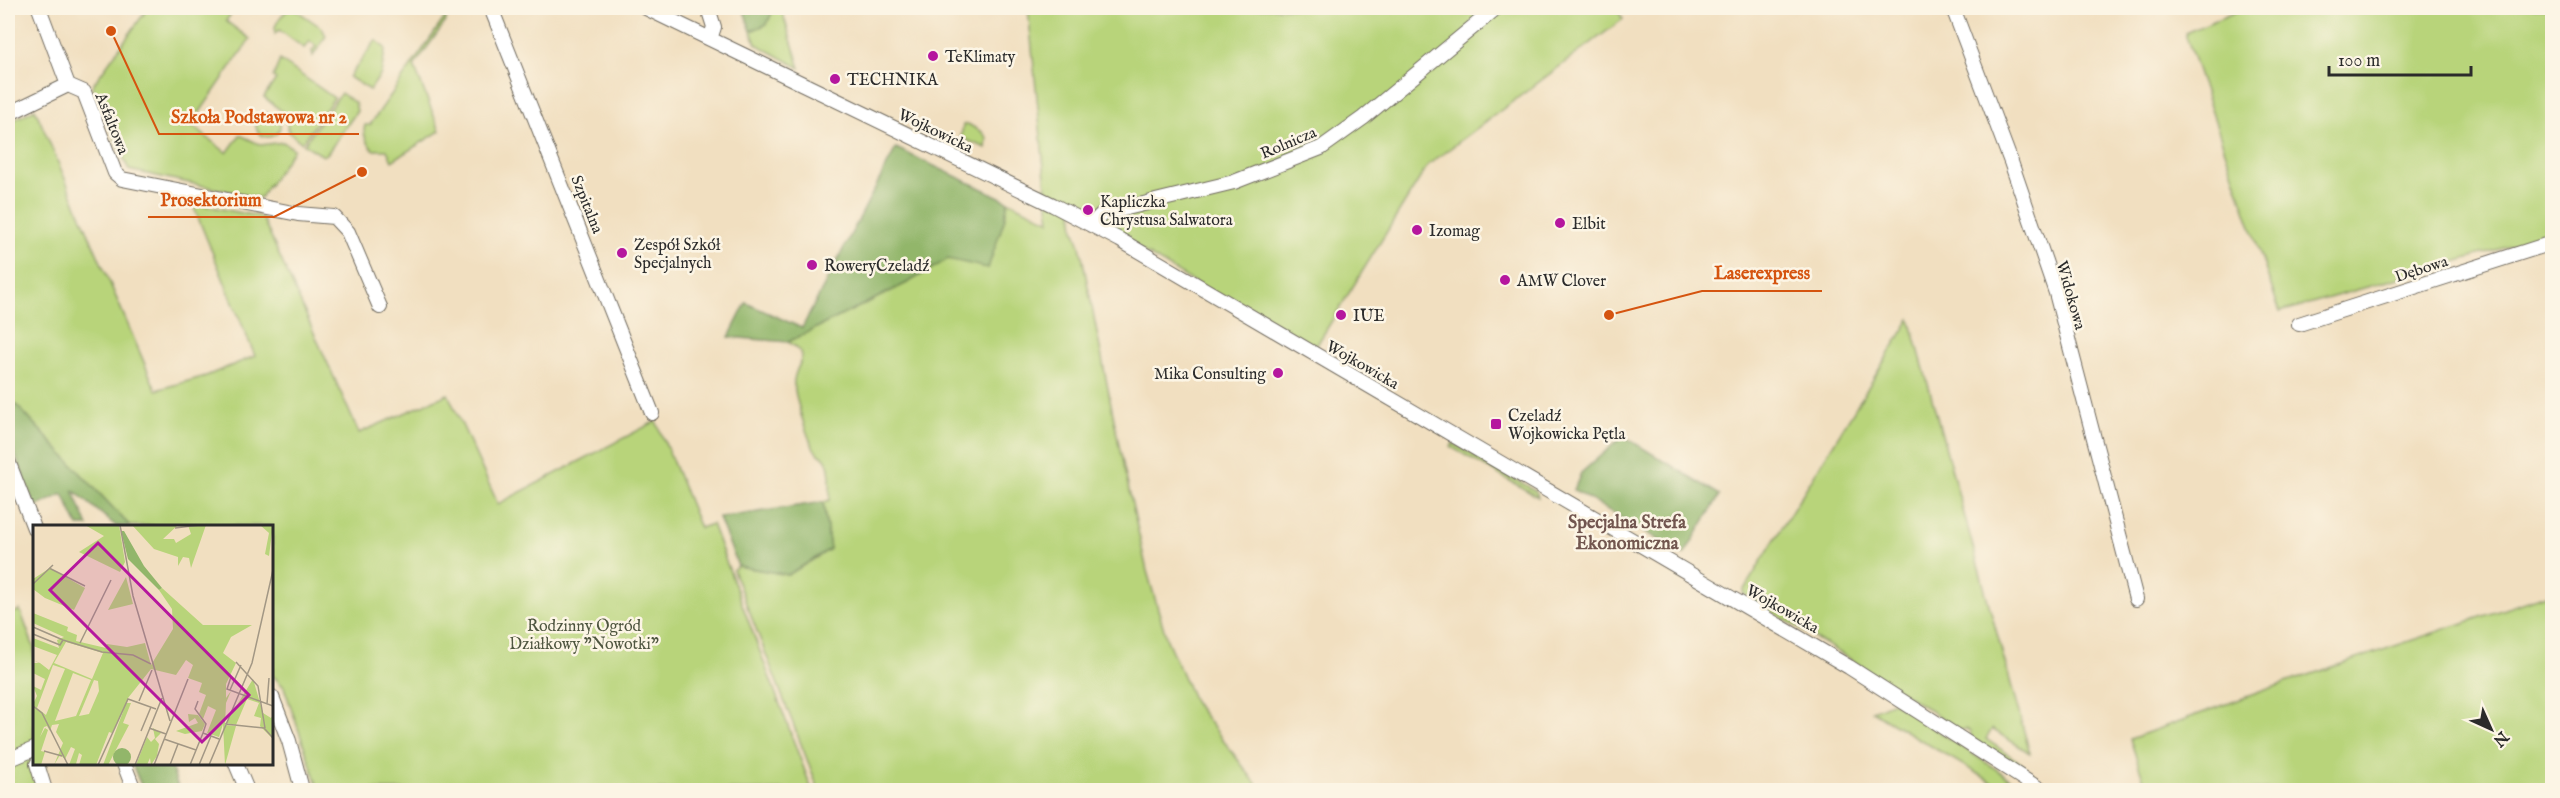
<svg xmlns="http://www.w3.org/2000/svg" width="2560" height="798" font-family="'IM FELL English',serif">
  <rect width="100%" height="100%" fill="#fcf5e5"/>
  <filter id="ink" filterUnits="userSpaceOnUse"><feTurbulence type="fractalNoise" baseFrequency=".0167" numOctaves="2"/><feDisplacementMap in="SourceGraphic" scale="12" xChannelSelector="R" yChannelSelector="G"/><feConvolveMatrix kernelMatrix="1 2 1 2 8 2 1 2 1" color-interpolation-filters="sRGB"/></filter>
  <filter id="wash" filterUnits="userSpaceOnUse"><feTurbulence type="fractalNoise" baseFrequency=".008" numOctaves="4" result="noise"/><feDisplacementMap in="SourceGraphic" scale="24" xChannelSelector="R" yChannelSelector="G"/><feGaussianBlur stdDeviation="1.35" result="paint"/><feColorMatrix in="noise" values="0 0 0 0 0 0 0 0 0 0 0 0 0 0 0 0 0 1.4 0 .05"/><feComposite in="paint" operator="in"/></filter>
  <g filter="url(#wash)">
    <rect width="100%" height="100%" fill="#f1dfc0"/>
    <path fill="#b8d47a" stroke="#728052" stroke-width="1.5" d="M 148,8 L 235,8 L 226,21 L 250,39 L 191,125 L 227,153 L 240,135 L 261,145 L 283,142 L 294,149 L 260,198 L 129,170 L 92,86 Z
      M 293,8 L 322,28 L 326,36 L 313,56 L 312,51 L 316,46 L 310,41 L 304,48 L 279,30 L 275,34 C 273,24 283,11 293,8 Z
      M 774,8 L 781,8 L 800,68 L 756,44 L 751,31 L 767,24 Z
      M 1028,8 L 1616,8 L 1623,19 L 1428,165 L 1312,353 L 1072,209 L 1074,229 L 1080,246 L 1120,450 L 1147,571 L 1167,640 L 1195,703 L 1257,785 L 1265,790 L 819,790 L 733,570 L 738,566 L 788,575 L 830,549 L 823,502 L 830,500 C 830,488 832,469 825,458 C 823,456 819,455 817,453 C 809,443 800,413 797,400 C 796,394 793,386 794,381 C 795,363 814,356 788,342 L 909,282 L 1004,221 L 1008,201 L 1050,221 L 1047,195 L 1035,189 L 1034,186 L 1046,188 Z
      M 2245,8 L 2552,8 L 2552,234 L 2280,312 L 2185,33 Z
      M 446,16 L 446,21 L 414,66 L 440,131 L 392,161 L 387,150 L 373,150 C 367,142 362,135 365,125 L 370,125 Z
      M 376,40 L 385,48 L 385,51 L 381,74 L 370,90 L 349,77 Z
      M 280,60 L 334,98 L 302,143 L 289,132 L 284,113 L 264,97 L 276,79 L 273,77 Z
      M 341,93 L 355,103 L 357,111 L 327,154 L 323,156 L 304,144 Z
      M 35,109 L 156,390 L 206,376 L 255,356 L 192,203 L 262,217 L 359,433 L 448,394 L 498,504 L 656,421 L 700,528 L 712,524 L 812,790 L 319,790 L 284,687 L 272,675 L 272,526 L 130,526 L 8,396 L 8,123 Z
      M256 125a12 12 0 1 1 24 0a12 12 0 1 1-24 0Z
      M 968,124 L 982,132 L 987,138 L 986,148 L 961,138 L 963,125 Z
      M 1910,319 L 2030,753 L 1992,729 L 1986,739 L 2021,763 L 2033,775 L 1971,738 L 1970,731 L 1966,729 L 1960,730 L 1855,662 L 1744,595 L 1743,591 Z
      M 1453,443 L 1536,491 L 1538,497 L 1451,447 Z
      M 2552,593 L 2552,790 L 2147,790 L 2130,739 L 2285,683 Z
      M 20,610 L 34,648 L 34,744 L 8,755 L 8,615 Z
      M 1893,702 L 2028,790 L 2005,790 L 1872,711 Z
      M 31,754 L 40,790 L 8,790 L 8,763 Z"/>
    <path fill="#92b66a" stroke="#5e704a" stroke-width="1.5" d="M 743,8 L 774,8 L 767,24 L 751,31 Z
      M 896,148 L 1008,201 L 1004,221 L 988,268 L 948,259 L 909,282 L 788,342 L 729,337 L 746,303 L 802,328 Z
      M 8,396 L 130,526 L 116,526 L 73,490 L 88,526 L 78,526 L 63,494 L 35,507 L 8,435 Z
      M 1623,436 L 1720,495 L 1684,555 L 1574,490 L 1581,473 Z
      M 823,502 L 830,549 L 788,575 L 738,566 L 719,518 Z
      M 132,764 L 170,764 L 179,790 L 143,790 Z"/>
  </g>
  <g filter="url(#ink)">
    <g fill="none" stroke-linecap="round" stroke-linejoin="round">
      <defs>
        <path id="minor" d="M 39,8 L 68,85
          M 491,8 L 652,413
          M 646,8 L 1053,205 L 1120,240 L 1849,667 L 2041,790
          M 708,8 L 714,27 L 710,39
          M 1953,8 L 2011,162 L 2056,293 L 2136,599
          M 8,114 L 68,85 L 84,92 L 115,173 L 122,179 L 298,214 L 334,217 L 348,232 L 380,307
          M 1091,225 L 1102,214 L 1234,182 L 1321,148 L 1363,118 L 1496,8
          M 2299,324 L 2552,243
          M 8,461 L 34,528
          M 272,697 L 289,741 L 302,789
          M 8,760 L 34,749
          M 37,764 L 45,790
          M 124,764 L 134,790
          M 236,764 L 247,790"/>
      </defs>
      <use href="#minor" stroke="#706a5f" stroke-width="16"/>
      <use href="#minor" stroke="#fff" stroke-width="14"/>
    </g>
  </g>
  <g fill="#b5179e" stroke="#fcf5e5" stroke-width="2">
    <circle cx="933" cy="56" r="6"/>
    <circle cx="835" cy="79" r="6"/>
    <circle cx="1088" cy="210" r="6"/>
    <circle cx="1560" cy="223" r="6"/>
    <circle cx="1417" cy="230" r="6"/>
    <circle cx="622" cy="253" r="6"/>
    <circle cx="812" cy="265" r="6"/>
    <circle cx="1505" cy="280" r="6"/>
    <circle cx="1341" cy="315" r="6"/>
    <circle cx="1278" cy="373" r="6"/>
    <rect x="1490" y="418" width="12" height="12" rx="3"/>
  </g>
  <g text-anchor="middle" stroke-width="5" stroke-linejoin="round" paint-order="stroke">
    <g font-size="16" fill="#2b2b2b" stroke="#fcf5e5" text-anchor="start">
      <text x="945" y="62">TeKlimaty</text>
      <text x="847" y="85">TECHNIKA</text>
      <text x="1100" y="207">Kapliczka<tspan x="1100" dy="18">Chrystusa Salwatora</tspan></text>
      <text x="1572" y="229">Elbit</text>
      <text x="1429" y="236">Izomag</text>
      <text x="634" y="250">Zespół Szkół<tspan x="634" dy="18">Specjalnych</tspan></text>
      <text x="824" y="271">RoweryCzeladź</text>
      <text x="1517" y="286">AMW Clover</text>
      <text x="1353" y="321">IUE</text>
      <text x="1266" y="379" text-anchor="end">Mika Consulting</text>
      <text x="1508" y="421">Czeladź<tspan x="1508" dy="18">Wojkowicka Pętla</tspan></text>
    </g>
    <g font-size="16" fill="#2b2b2b" stroke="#fcf5e5">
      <text transform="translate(113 123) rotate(68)" y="6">Asfaltowa</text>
      <text transform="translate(936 130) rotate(26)" y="6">Wojkowicka</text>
      <text transform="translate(1288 142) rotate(-23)" y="6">Rolnicza</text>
      <text transform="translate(588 204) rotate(68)" y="6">Szpitalna</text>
      <text transform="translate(2421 268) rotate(-18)" y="6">Dębowa</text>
      <text transform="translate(2072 295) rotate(74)" y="6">Widokowa</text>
      <text transform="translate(1363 364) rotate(30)" y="6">Wojkowicka</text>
      <text transform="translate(1783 608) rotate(30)" y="6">Wojkowicka</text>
    </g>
    <g font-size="16" fill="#4e553f" stroke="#fcf5e5">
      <text x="584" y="631">Rodzinny Ogród<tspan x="584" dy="18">Działkowy "Nowotki"</tspan></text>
    </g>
    <g font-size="18" font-weight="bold" fill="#72564f" stroke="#fcf5e5">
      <text x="1627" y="528">Specjalna Strefa<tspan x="1627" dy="21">Ekonomiczna</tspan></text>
    </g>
  </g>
  <g transform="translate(33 525)">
    <rect width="240" height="240" fill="#f1dfc0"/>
    <path d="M 52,0 L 86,0 L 92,37 L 87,47 L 46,27 L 71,11 ZM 99,0 L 145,0 L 130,14 L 141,14 L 143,18 L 158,9 L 155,0 L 173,0 L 158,43 L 156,33 L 150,32 L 145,41 L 145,32 L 121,24 ZM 227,0 L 240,0 L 236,31 L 232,29 L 236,8 ZM 17,43 L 52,63 L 41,85 L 12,73 L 0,64 L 0,54 ZM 93,52 L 100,79 L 75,85 ZM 129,63 L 170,100 L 219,100 L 198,112 L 190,128 L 203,138 L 193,159 L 193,173 L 198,166 L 193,178 L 192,200 L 203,201 L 192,240 L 190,199 L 186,212 L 174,208 L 183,185 L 175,181 L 170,194 L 166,189 L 173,170 L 166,167 L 169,158 L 155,153 L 160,140 L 153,135 L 143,150 L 118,144 L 95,173 L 94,178 L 98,178 L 90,198 L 96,200 L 75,240 L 70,240 L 91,184 L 79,208 L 76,207 L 63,240 L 46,240 L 49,230 L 46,228 L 43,239 L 36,240 L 42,224 L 38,222 L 32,234 L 27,230 L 21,240 L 30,218 L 23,207 L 26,199 L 19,200 L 17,206 L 14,201 L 11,202 L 7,212 L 12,203 L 15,205 L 8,226 L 12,227 L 8,240 L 0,240 L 0,179 L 4,171 L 0,161 L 8,165 L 12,154 L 0,148 L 0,138 L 6,138 L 0,135 L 7,138 L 16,145 L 24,130 L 0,121 L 0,113 L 26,123 L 24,115 L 31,112 L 0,98 L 0,88 L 35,102 L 34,106 L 44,110 L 43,116 L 73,123 L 74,119 L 94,122 L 112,118 L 118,140 L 140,104 L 139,84 L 126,65 ZM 33,117 L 70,128 L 59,154 L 21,138 ZM 20,140 L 32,144 L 13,190 L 4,183 ZM 40,148 L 58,155 L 43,191 L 22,196 ZM 61,155 L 65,156 L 66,166 L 56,189 L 46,191 ZM 220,154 L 230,188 L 238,193 L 240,190 L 240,214 L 227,201 L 228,193 L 221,191 L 226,178 L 214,174 L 203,200 L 193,198 ZM 155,189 L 165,190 L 172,199 L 169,206 L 152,209 L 143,206 L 165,198 L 162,193 L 156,197 ZM 120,203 L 128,208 L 122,214 L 126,219 L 124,231 L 118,240 L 117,233 L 114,240 L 103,240 L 114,212 L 118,217 L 122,213 Z" fill="#b8d47a" fill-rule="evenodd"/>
    <path d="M 88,6 L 91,6 L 111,41 L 129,63 L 126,65 L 95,34 ZM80 232a9 9 0 1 1 18 0a9 9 0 1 1-18 0Z" fill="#92b66a"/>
    <path fill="none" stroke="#a29784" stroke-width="1.5" d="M 87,0 L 100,71 L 137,196M 142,3 L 167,0M 16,43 L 52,61M 0,59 L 20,40M 0,102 L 30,115 L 69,127 L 100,130 L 118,139M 0,109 L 27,120 L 30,115M 47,118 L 78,55M 203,137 L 225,161 L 232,203M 198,152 L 194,164 L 240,181M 197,165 L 208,140M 106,176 L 119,145M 165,176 L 162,184 L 173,199 L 170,208 L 186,214M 234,179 L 236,153M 0,181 L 9,188 L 35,240M 192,199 L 231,203 L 240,213M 116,203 L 133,209M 108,206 L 118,182M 131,214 L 163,225M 11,226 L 29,231M 65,240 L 95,174 L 123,184M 102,240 L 129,173M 121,240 L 155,154M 137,240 L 145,219M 157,240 L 170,208M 166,240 L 178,211M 176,240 L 219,138 L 240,45"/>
    <path fill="#b5179e" fill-opacity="0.15" stroke="#b5179e" stroke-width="3" d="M 65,18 L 216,170 L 169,217 L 17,65 Z"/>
    <rect width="240" height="240" fill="none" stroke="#2b2b2b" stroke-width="3"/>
  </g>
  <path fill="none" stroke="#d5540f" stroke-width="2" d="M111 31L159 134H359M362 172L274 217H148M1609 315L1702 291H1822"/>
  <g fill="#d5540f" stroke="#fcf5e5" stroke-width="2">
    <circle cx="111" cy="31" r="6"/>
    <circle cx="362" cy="172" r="6"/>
    <circle cx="1609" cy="315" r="6"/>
  </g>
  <g font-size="18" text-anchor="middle" font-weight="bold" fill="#d5540f" stroke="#fcf5e5" stroke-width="5" stroke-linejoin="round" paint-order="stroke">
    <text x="259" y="123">Szkoła Podstawowa nr 2</text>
    <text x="211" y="206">Prosektorium</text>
    <text x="1762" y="279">Laserexpress</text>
  </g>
  <rect width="2560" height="798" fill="none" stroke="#fcf5e5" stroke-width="30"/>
  <g transform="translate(2491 729) rotate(135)" stroke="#fcf5e5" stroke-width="4.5" paint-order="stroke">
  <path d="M0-4.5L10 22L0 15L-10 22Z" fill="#2b2b2b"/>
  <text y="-9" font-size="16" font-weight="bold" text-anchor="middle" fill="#2b2b2b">N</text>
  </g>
  <path d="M2329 66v9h142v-9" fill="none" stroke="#2b2b2b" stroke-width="3"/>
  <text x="2338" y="66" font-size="18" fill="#2b2b2b" stroke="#fcf5e5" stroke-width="4.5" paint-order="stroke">100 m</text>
</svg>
